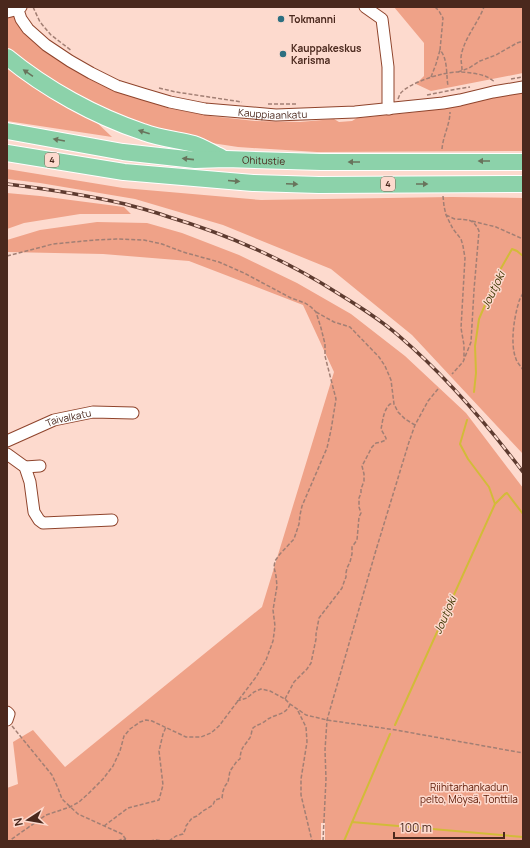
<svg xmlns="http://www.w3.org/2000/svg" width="530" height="848" font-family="Manrope,sans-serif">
  <rect width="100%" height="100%" fill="#fddace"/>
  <path fill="#efa288" d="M 394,7 L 523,7 L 523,73 L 431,91 L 416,84 L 424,76 L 424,43 Z
    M 7,16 L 15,16 L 22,30 L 35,43 L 93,80 L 122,93 L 168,108 L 210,116 L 255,121 L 300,122 L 334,119 L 339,122 L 352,121 L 357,118 L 417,112 L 456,106 L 492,97 L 523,91 L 523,151 L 317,152 L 238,147 L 205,142 L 145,127 L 86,102 L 7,51 Z
    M 7,63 L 90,116 L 112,137 L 7,121 Z
    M 7,169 L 123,188 L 261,200 L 451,197 L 523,198 L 523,454 L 412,335 L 331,269 L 223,225 L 135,199 L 40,183 L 7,179 Z
    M 7,193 L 40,196 L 124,207 L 131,214 L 80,214 L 24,223 L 7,229 Z
    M 97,222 L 147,223 L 182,233 L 239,255 L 297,283 L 351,314 L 405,356 L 466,413 L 523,488 L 523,841 L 325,841 L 325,823 L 321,823 L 321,841 L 7,841 L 7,788 L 18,784 L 13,742 L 33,730 L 65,767 L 262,607 L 334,372 L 303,305 L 189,261 L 103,254 L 7,252 L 7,240 L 40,230 Z"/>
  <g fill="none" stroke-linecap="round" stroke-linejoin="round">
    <path stroke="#d2bb39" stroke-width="2" d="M 474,392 L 476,373 L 475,346 L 479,319 L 500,270 L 512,249 L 517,251 L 523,256
      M 467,420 L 460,444 L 468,459 L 489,487 L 495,504
      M 395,725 L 495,504 L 505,494 L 507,493 L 523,514
      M 352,822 L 523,837
      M 344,841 L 390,734"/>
    <defs>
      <g id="minor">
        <path id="s1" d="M 17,7 L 21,19 L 28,29 L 46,45 L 70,61 L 91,73 L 117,86 L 143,94 L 170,102 L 205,109 L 276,115 L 355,112 L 443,103 L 460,100 L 493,92 L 523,87"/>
        <path d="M 365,7 L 382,19 L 388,67 L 388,102 L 389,109"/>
        <path d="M 7,12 L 15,10 L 21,7"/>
        <path id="s2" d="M 7,441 L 54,420 L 93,412 L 133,413"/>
        <path d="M 7,454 L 25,467 L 30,482 L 34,512 L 39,520 L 43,523 L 112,520"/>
        <path d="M 25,467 L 40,466"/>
        <path d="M 7,712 L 9,714 L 7,720"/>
      </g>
      <g id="highway">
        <path d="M 7,57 C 46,89 95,116 143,132 C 159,138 177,140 194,144 C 203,147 212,153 221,157"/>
        <path id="s3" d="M 7,131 L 123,152 L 195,160 L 226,159 L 321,162 L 523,162"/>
        <path d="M 7,153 L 124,172 L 253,183 L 319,185 L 523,184"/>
      </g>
    </defs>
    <use href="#minor" stroke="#8f442c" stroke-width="13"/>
    <use href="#highway" stroke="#fff" stroke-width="18"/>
    <path stroke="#a27f74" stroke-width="1.5" stroke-dasharray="4 2" stroke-linecap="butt" d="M 33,7 L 40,22 L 51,35 L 72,51
      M 435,7 L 439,11 L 443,18 L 440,50 C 448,59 446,74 448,86
      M 462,70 C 462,66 461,62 461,57 C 463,40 478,23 484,7
      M 458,72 L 469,68 L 480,61 L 496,55 L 517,43 L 523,41
      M 431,77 L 436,64 L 440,50
      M 511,79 L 523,77
      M 159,88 L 176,92 L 242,102
      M 427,95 L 457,89 L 470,87
      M 398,99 C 398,99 400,94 400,94 C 408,83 443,72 457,72 C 466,72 476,73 485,76 C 488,77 492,80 495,82
      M 268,104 L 296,104
      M 442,149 C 443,136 450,124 450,112
      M 443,196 L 444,206 L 446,215 L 453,229 L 461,239 L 463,246 L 465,258 L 461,328 L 464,345 L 464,360
      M 446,215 C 449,216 452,218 455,219 C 468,220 473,218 479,231 L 474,290 L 471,342 L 463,362 L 452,374
      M 472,221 L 496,227 L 523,239
      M 7,256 L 53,244 L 95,240 L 116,239 L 144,240 L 162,244 L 183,252 L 219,262 L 244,273 L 291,298 L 305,303 L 311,307 L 316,312 L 321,328 L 325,344 L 325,356 L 336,399 L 331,430 L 327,448 L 302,506 L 300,515 L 299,524 L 294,539 L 280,554 L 275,561 L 274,567 L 276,576 L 277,586 L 273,610 L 275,626 L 273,641 L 266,660 L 256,677 L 219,726 L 211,733 L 201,737 L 186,737 L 152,721 L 146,720 L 140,722 L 130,729 L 124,736 L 120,751 L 113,766 L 103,779 L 89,793 L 79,802 L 70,807 L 46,815 L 9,841
      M 523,293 C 521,297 519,300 518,305 C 514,319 510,344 516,359 C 517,363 521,366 523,370
      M 316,312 L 334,322 L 350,327 L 379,357 L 385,366 L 391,380 L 394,404 L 398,412 L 405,419 L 415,425
      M 285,699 L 294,682 L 307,669 L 311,663 L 316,639 L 316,634 L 319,618 L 342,588 L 344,582 L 346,577 L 346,573 L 347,568 L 350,562 L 352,554 L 352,547 L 357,540 L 359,517 L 361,513 L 359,507 L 359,498 L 361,493 L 361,489 L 364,481 L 364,474 L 362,466 L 372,447 L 376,443 L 381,442 L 386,440 L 386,438 L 381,429 C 383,420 383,411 390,404 L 394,404
      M 237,701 L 247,698 L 254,692 L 261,689 L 270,691 L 285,699 L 290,704 L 306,715 L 327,720 L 396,730 L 523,753
      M 298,711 L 306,727 L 307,742 L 301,779 L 301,795 L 312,841
      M 12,726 L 52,775 L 58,788 L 62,799 L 78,814 L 122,834 L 127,841
      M 104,826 L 128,808 L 159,800 L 163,785 L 159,751 L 163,734 L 166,727
      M 118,841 L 122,839 L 126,840
      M 150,841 L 156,840 L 163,841
      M 169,841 L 176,836 L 183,834 L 186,828 L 186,826 L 192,818 L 197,816 L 203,811 L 213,805 L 215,800 L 222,798 L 223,791 L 225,786 L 228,782 L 230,771 L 237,761 L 240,759 C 241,747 243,748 249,739 C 252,736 251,731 253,728 C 256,725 259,725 262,723 C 265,722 267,719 270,718 C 277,714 287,714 290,704
      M 323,841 L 326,779 L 325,750 L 327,720 L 376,550 L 409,442 L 415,425 L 428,401 L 438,389"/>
    <use href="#minor" stroke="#fff" stroke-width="11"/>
    <use href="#highway" stroke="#8cd2aa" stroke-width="16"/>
    <defs>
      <path id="rail" d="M 7,184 C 47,189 86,195 125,204 C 140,208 155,212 169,217 C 229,235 286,260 339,294 C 360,307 381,320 399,336 C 446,376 486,423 523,472"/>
    </defs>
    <use href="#rail" stroke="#5e3b30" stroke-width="3.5"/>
    <use href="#rail" stroke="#fddace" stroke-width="2" stroke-dasharray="6" stroke-linecap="butt"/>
  </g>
  <defs><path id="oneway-solid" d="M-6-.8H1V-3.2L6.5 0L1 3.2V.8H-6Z"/></defs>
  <g fill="#68745c">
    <use href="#oneway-solid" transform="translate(28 73) rotate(-146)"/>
    <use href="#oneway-solid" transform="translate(144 132) rotate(-162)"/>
    <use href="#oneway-solid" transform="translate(59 140) rotate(-170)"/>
    <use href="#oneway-solid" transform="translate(188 159) rotate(-174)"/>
    <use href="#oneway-solid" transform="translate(484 161) rotate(180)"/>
    <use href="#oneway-solid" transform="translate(354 162) rotate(180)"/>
    <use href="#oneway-solid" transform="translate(234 181) rotate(5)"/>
    <use href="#oneway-solid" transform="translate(292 184) rotate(2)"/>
    <use href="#oneway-solid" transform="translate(422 184)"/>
  </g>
  <g fill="#2d6f81" stroke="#fddace" stroke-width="1.5">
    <circle cx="281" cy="19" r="4"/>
    <circle cx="283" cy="54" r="4"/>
  </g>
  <g text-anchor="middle" stroke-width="3" stroke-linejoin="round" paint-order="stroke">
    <g fill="#fddace" stroke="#805d52" stroke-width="1">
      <rect x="45" y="153" width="14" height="14" rx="3"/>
      <rect x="381" y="177" width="14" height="14" rx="3"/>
    </g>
    <g font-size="9" font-weight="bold" fill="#4a281d">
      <text x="52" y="163">4</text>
      <text x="388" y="187">4</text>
    </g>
    <g font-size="10" font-weight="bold" fill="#4a281d" stroke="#fddace" text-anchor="start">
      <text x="289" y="23">Tokmanni</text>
      <text x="291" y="52">Kauppakeskus<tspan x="291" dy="12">Karisma</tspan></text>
    </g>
    <g font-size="10" fill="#4a281d" stroke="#fddace">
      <text dy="4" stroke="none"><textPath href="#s1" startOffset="290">Kauppiaankatu</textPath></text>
      <text dy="4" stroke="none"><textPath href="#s3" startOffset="259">Ohitustie</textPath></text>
      <text dy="4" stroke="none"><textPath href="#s2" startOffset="66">Taivalkatu</textPath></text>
    </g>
    <g font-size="10" fill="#5b1600" stroke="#fddace">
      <text x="469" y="791">Riihitarhankadun<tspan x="469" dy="12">pelto, Möysä, Tonttila</tspan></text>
    </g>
    <g font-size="11" font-style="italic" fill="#3f3600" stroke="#fddace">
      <text transform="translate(493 290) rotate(-65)" y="4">Joutjoki</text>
      <text transform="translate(445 615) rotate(-66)" y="4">Joutjoki</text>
    </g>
  </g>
  <rect width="530" height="848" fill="none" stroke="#4a281d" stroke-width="16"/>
  <g transform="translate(28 820) rotate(258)" stroke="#fddace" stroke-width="3" paint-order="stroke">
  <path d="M0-3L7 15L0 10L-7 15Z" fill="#4a281d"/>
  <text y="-6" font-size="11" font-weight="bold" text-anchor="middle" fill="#4a281d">N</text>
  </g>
  <path d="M394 832v6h110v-6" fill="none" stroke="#4a281d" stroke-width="2"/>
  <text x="400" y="832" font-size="12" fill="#4a281d" stroke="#fddace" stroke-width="3" paint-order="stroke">100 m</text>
</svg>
